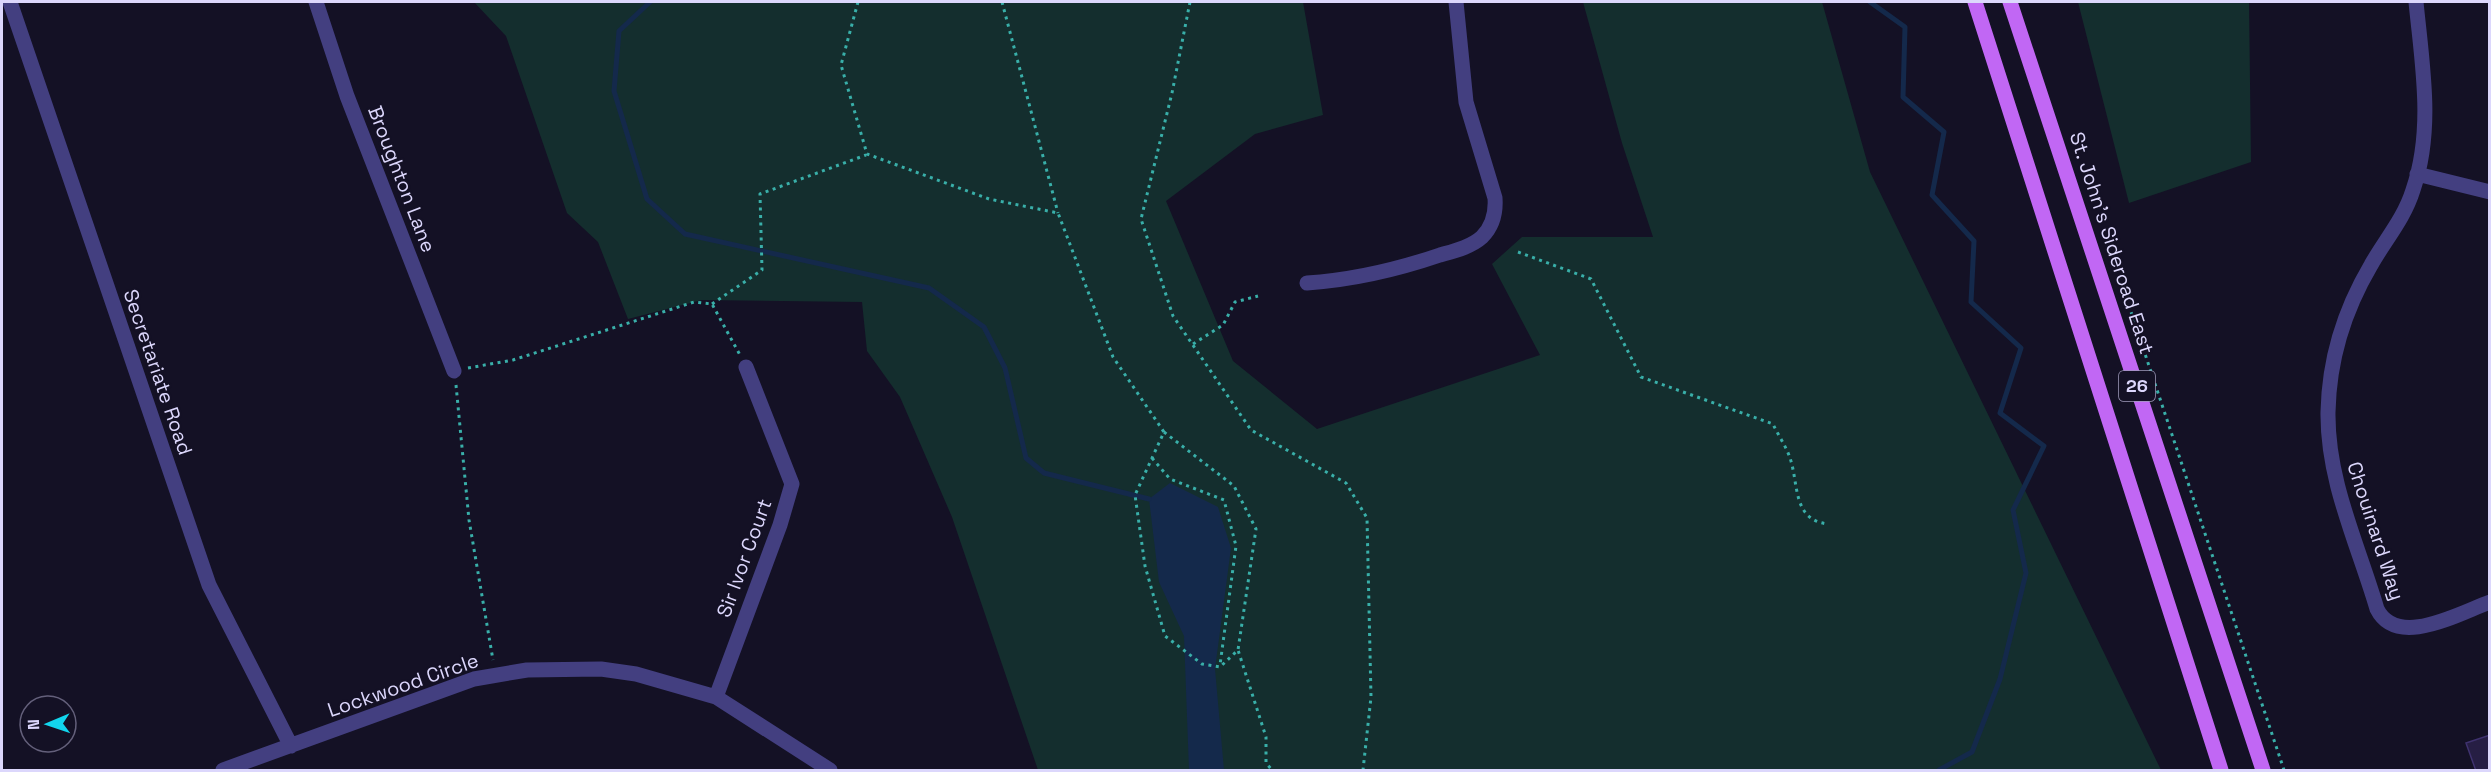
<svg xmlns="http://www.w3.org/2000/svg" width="2491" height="772" font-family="'Space Grotesk',sans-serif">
  <rect width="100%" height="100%" fill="#141125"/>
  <path fill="#142e2e" d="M 474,2 L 1303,2 L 1323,115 L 1255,134 L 1166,201 L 1233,361 L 1317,429 L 1540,355 L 1492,264 L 1522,237 L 1653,237 L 1622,143 L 1583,2 L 1822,2 L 1870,172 L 2161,770 L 1038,770 L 952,517 L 900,397 L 867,351 L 862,302 L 702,300 L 628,319 L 598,242 L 567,213 L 506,36 Z
    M 2078,2 L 2249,2 L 2251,162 L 2129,203 Z"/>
  <path fill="#14294b" d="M 1170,483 L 1218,507 L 1231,548 L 1215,669 L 1224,770 L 1189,770 L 1184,636 L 1159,582 L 1149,499 Z"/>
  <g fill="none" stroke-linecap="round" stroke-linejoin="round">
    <path stroke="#14294b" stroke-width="5" d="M 650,2 L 619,31 L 614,91 L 647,199 L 685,234 L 929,288 L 984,327 L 1005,368 L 1026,458 L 1044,473 L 1149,499
      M 1870,2 L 1905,27 L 1903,97 L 1944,132 L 1932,195 L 1974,241 L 1971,302 L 2021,348 L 2000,413 L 2044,446 L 2013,510 L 2026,573 L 2000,679 L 1972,752 L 1939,770"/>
  </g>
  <path fill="#261e44" stroke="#3f326f" stroke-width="1.5" d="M 2490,735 L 2490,771 L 2476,771 L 2466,743 Z"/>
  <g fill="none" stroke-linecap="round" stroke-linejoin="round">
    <path stroke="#39afa9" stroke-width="3" stroke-dasharray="3 4.5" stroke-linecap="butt" d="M 858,2 L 841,65 L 867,154 L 989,199 L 1058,213 L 1113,357 L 1164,432 L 1135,495 L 1145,566 L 1165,636 L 1202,664 L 1220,667 L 1238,650 L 1266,737 L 1266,763 L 1272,770
      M 1002,2 L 1058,213
      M 1190,2 L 1172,93 L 1141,219 L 1173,316 L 1251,430 L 1346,483 L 1367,518 L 1371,697 L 1363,770
      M 1518,252 L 1591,279 L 1641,377 L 1773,424 C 1778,435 1786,446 1790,458 C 1799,484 1792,520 1828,524
      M 2124,291 L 2284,770
      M 712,304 L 762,270 L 760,194 L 866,155
      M 1193,344 L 1223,325 L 1235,302 L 1258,296
      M 468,368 L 513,360 L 694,302 L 712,304 L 740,355
      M 456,385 L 469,520 L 493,660
      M 1164,432 L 1234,486 L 1256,529 L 1238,650
      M 1152,458 L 1170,479 L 1224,500 L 1236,546 L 1220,665"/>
    <path stroke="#433f80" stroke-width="15" d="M 10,2 L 209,585 L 291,746
      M 316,2 L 347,96 L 454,371
      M 2416,2 C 2422,64 2434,129 2413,190 C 2404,219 2385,240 2371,265 C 2345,309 2329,360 2328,412 C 2327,481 2358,544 2377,609 C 2397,649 2459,613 2490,602
      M 2417,174 L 2490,192
      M 1307,283 C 1353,280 1396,270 1440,255 C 1454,251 1471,247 1482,237 C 1493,226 1496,212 1495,198 L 1466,102 L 1456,2
      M 716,697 L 780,525 L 792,484 L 746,367
      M 223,770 L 474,679 L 527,670 L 601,669 L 636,674 L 716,697 L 830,770"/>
    <path stroke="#c167f4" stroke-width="15" d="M 1975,2 L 2221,770
      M 2010,2 L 2263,770"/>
  </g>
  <g text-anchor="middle" stroke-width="4.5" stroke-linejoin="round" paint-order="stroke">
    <rect fill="#141125" stroke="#a09cbc" stroke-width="1.5" x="2119" y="371" width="36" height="30" rx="4.5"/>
    <g font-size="18" font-weight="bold" fill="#dcd7fc">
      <text x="2137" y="392">26</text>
    </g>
    <g font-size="20" fill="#dcd7fc" stroke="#141125">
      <text transform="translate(402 179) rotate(69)" y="7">Broughton Lane</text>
      <text transform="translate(2112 243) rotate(72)" y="7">St. John's Sideroad East</text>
      <text transform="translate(158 372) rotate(71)" y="7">Secretariate Road</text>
      <text transform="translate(2376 531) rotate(72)" y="7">Chouinard Way</text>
      <text transform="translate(744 558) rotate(-70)" y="7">Sir Ivor Court</text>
      <text transform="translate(403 685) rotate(-19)" y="7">Lockwood Circle</text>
    </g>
  </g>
  <rect width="2491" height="772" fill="none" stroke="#dcd7fc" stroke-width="6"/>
  <g transform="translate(48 724) rotate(268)"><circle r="28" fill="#141125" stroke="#64607b" stroke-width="1.5"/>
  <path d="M0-4.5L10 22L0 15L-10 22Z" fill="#12d5ed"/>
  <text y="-9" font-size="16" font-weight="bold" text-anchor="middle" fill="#dcd7fc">N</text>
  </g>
</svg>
